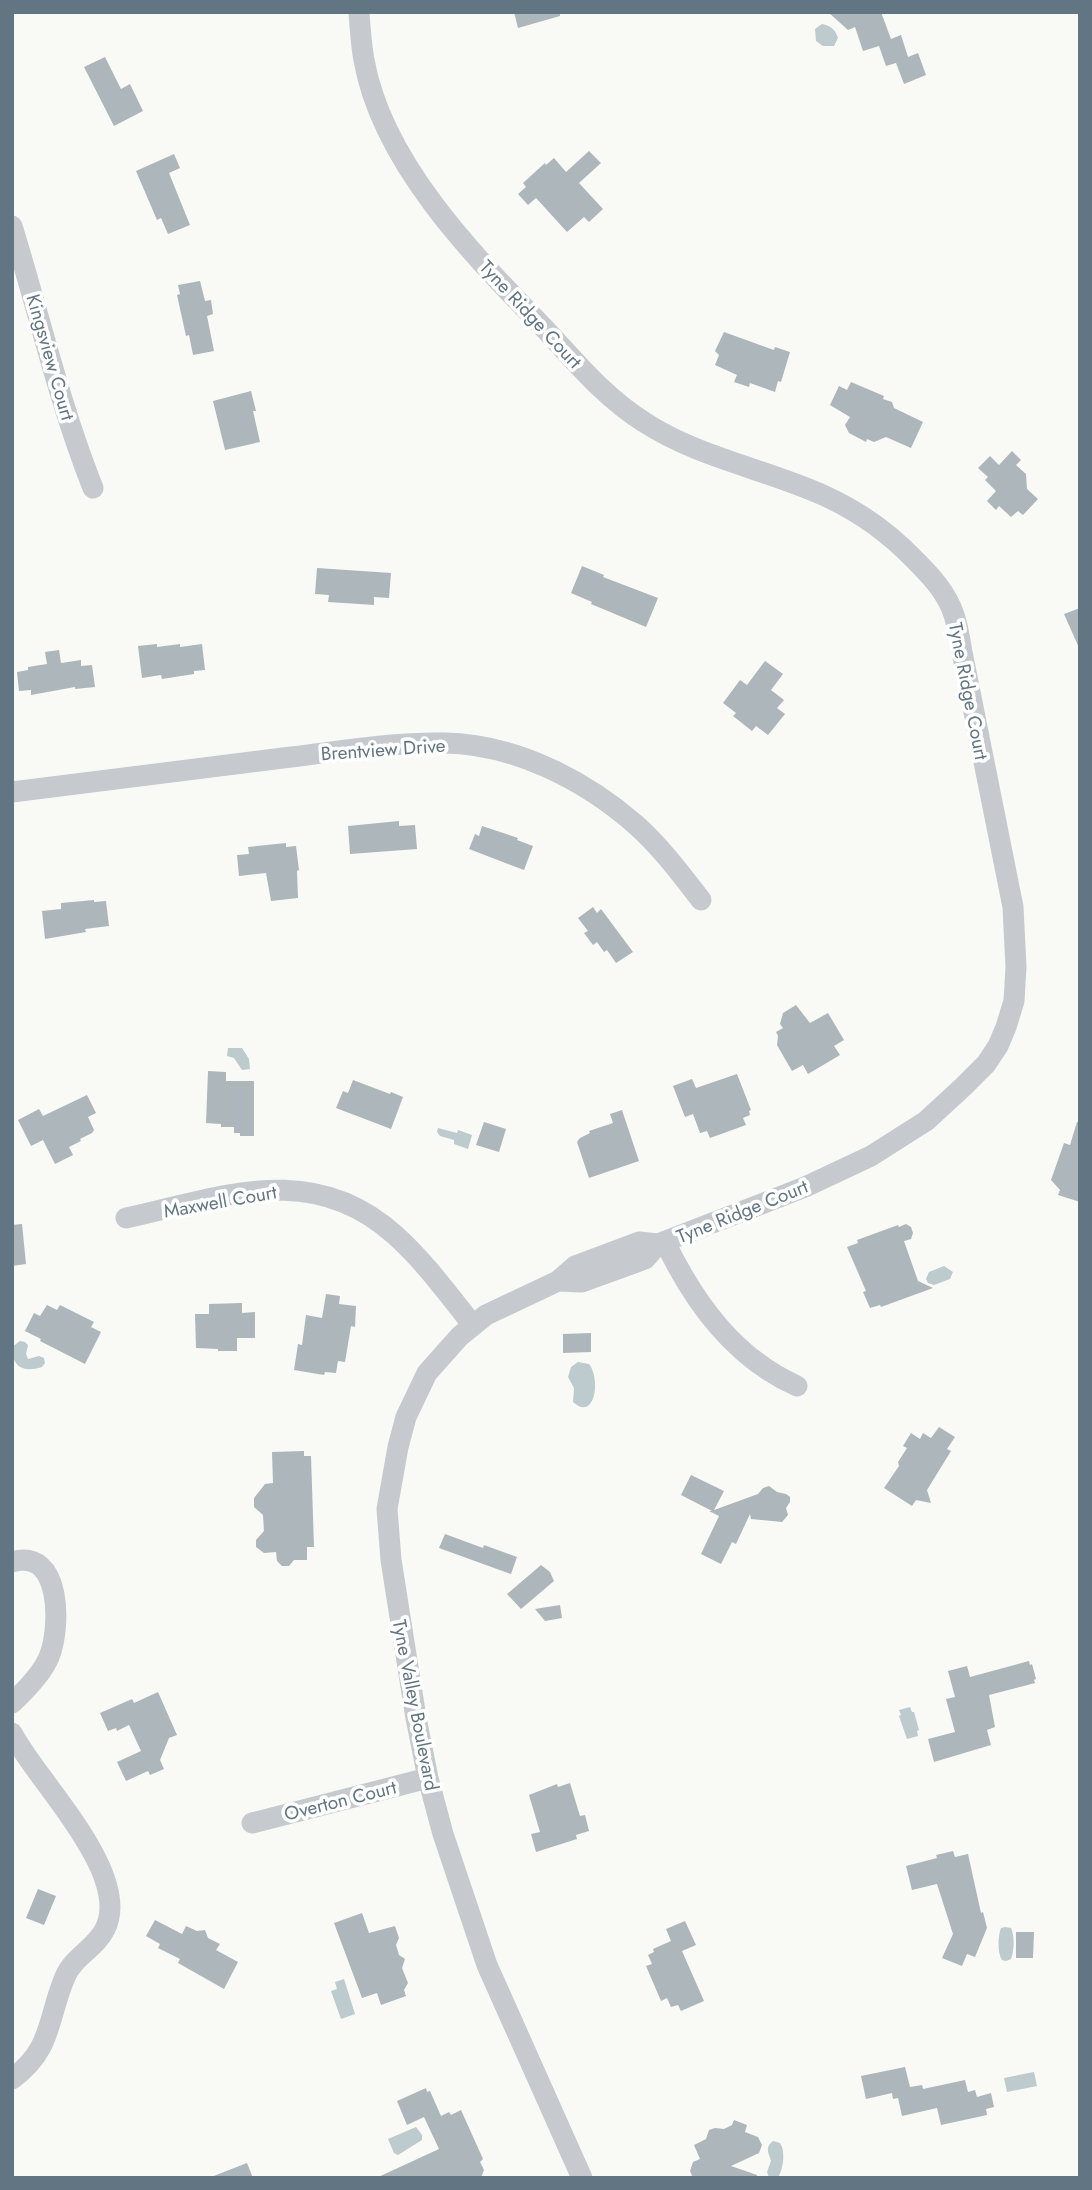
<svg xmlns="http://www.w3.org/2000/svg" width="1092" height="2190" font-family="Jost,sans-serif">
  <rect width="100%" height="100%" fill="#f9f9f6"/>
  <path fill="#bdcace" d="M 822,24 C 831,26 835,29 838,38 L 834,46 L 823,46 L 816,41 L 815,29 Z
    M 228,1048 L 242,1048 L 249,1059 L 250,1069 L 242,1070 L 234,1058 L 227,1056 Z
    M 438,1128 L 457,1133 L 458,1130 L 472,1135 L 468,1149 L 454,1144 L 454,1140 L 440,1136 L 437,1132 Z
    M 944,1266 L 953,1272 L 950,1279 L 934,1285 L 928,1283 L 926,1279 L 929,1272 Z
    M 20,1341 L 25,1342 L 28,1345 L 26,1354 L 28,1359 L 39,1356 L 44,1358 L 45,1363 L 42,1367 C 23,1373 12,1367 12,1347 Z
    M 578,1362 L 589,1364 C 601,1379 595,1422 573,1402 L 574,1388 L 568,1377 L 571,1367 Z
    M 910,1707 L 912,1712 L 914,1712 L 919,1730 L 917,1731 L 918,1736 L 907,1739 L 899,1716 L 901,1715 L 899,1710 Z
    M 1005,1927 L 1011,1928 C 1015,1937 1014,1951 1011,1959 L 1006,1961 L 1002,1960 C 997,1952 998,1936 1001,1928 Z
    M 344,1979 L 355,2014 L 341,2019 L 331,1991 L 337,1989 L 335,1982 Z
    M 1034,2072 L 1037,2086 L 1007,2092 L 1004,2078 Z
    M 416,2127 L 422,2135 L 422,2140 L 398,2155 L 394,2153 L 388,2139 Z
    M 773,2141 L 780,2143 C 786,2152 783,2169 778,2178 L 769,2177 L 767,2172 L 771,2161 C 769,2153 764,2148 773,2141 Z"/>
  <path fill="#adb6bb" d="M 514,12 L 560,12 L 560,16 L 518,28 Z
    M 828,12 L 881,12 L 891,39 L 901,35 L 908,57 L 918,53 L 926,75 L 904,84 L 896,63 L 886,66 L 879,46 L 863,51 L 855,27 L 848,30 Z
    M 105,57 L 121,89 L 130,84 L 143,111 L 114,126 L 84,67 Z
    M 589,151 L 601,163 L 579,183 L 603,209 L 589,222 L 584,217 L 567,232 L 536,198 L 528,205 L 518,194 L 526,187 L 523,183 L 545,163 L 546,165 L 554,158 L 566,172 Z
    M 174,154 L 180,168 L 169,173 L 190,225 L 168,234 L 161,218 L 157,220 L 136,171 Z
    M 200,281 L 205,301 L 211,300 L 213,314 L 207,316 L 214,351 L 193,355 L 189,335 L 186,336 L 177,295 L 180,294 L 178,285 Z
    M 724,332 L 774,350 L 775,347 L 790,352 L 781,382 L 778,381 L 775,392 L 750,383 L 749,387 L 734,382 L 737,375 L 715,365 L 719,355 L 715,351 Z
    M 851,382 L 884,396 L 883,399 L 892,402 L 894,408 L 923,422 L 911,448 L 886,437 L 874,442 L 867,439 L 866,442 L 849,433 L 845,425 L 850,417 L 830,405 L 839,386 L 847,390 Z
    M 251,391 L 256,411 L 253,411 L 260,442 L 225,450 L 213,401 Z
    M 1012,451 L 1021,460 L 1016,465 L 1026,474 L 1027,489 L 1038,499 L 1023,515 L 1018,511 L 1011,517 L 999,506 L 996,510 L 987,501 L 996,491 L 985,480 L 988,477 L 978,468 L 990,456 L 999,465 Z
    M 582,566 L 604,575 L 603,577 L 658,598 L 646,627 L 591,604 L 592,602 L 571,593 Z
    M 317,568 L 391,573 L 389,598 L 374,597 L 374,605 L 328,602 L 329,595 L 315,594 Z
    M 1080,608 L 1080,650 L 1064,614 Z
    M 157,644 L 157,647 L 180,644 L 180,647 L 202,644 L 205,670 L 194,671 L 194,674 L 162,679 L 161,675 L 142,678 L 138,646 Z
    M 59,650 L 61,663 L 81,660 L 81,666 L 92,665 L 95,687 L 75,689 L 75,687 L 31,695 L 31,690 L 19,691 L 17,672 L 28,670 L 28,667 L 47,664 L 45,652 Z
    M 765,661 L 783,674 L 771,690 L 784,700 L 777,708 L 785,714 L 768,735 L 756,726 L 752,731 L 733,716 L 736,713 L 723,703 L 740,680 L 747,685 Z
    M 399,821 L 399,826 L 415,825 L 417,849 L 350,854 L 348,826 Z
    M 482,826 L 518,838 L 517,840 L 533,846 L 524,870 L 469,849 L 475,834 L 479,836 Z
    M 286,843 L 286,847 L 296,846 L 299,870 L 297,871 L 298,898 L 271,901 L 266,873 L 239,876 L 237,855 L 249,854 L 248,847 Z
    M 94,900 L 94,902 L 106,901 L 109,926 L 85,929 L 86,932 L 45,939 L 42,911 L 61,909 L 61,903 Z
    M 593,907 L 597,913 L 601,909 L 633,952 L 616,963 L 607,950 L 604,952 L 597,942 L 593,945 L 584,933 L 588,931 L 578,918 Z
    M 796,1005 L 810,1023 L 828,1013 L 844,1040 L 834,1046 L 840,1055 L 808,1074 L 803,1065 L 792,1071 L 777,1045 L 778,1036 L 776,1032 L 783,1028 L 780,1024 L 783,1013 Z
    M 208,1071 L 226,1072 L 226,1081 L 254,1081 L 254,1136 L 240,1136 L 240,1133 L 234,1133 L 234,1127 L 221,1127 L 221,1124 L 206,1123 Z
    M 737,1074 L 751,1110 L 749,1111 L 750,1115 L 743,1118 L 746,1125 L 710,1138 L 707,1131 L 700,1133 L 693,1114 L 685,1117 L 673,1086 L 692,1079 L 696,1088 Z
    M 353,1080 L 390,1094 L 391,1092 L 403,1097 L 391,1129 L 336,1108 L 343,1091 L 348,1093 Z
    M 87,1095 L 96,1113 L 88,1117 L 94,1130 L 92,1133 L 80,1139 L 81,1141 L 69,1147 L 73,1155 L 55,1164 L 43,1140 L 31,1146 L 18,1120 L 39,1109 L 43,1116 Z
    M 622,1110 L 639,1161 L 589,1178 L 577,1142 L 580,1138 L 590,1133 L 589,1131 L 613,1123 L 610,1114 Z
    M 484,1122 L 506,1129 L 499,1152 L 476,1145 Z
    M 1077,1122 L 1080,1122 L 1080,1202 L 1058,1195 L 1060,1190 L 1051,1180 L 1064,1143 L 1070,1145 Z
    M 22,1224 L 26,1264 L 12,1266 L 12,1225 Z
    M 906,1224 L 911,1227 L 913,1233 L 911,1239 L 904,1241 L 918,1281 L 933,1288 L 881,1307 L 880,1305 L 870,1308 L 863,1292 L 866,1291 L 847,1247 L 858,1243 L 857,1240 L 898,1225 L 899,1227 Z
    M 326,1294 L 340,1296 L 339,1304 L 356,1306 L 355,1327 L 351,1326 L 345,1362 L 338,1361 L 336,1373 L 325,1372 L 324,1375 L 294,1370 L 298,1344 L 302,1345 L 306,1315 L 322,1318 Z
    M 242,1303 L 242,1313 L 255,1312 L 255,1338 L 237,1338 L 237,1351 L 218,1351 L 218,1349 L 196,1348 L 195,1314 L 209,1314 L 209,1304 Z
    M 47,1305 L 57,1310 L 60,1305 L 94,1322 L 91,1327 L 101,1332 L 85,1364 L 40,1341 L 41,1339 L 25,1331 L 34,1313 L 40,1316 Z
    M 591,1333 L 591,1352 L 563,1353 L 563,1334 Z
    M 939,1427 L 955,1437 L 947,1449 L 951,1451 L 927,1490 L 931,1503 L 916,1500 L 912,1506 L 884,1488 L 899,1466 L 898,1462 L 907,1448 L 903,1446 L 911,1433 L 920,1439 L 923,1433 L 931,1438 Z
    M 304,1451 L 304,1456 L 311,1456 L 314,1547 L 307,1547 L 307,1560 L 294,1560 L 289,1566 L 282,1566 L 277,1561 L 276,1552 L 264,1553 L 256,1547 L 256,1540 L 264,1531 L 263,1515 L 254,1507 L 254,1498 L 265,1484 L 273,1483 L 272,1452 Z
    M 691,1475 L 724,1491 L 714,1510 L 758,1494 L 763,1488 L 769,1486 L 777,1492 L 786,1494 L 790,1497 L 790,1502 L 786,1508 L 788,1515 L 782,1522 L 751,1519 L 750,1514 L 736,1544 L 732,1542 L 721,1564 L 701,1554 L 719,1516 L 709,1511 L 712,1511 L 681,1495 Z
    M 445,1534 L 483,1548 L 484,1545 L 517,1557 L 511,1574 L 439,1548 Z
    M 541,1565 L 550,1572 L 554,1581 L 521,1609 L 507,1594 Z
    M 560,1605 L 562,1618 L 545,1621 L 535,1609 Z
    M 1029,1661 L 1030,1665 L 1032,1664 L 1036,1679 L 1034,1680 L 1035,1683 L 989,1695 L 995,1727 L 987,1730 L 991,1745 L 934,1762 L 928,1739 L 955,1732 L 946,1699 L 955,1697 L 948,1671 L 967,1666 L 970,1677 Z
    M 158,1692 L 177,1735 L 169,1738 L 160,1760 L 164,1769 L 150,1775 L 148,1771 L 126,1781 L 117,1762 L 141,1751 L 129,1725 L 117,1731 L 116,1728 L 108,1731 L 100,1713 L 132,1699 L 134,1703 Z
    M 570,1783 L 580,1816 L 585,1815 L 589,1831 L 576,1835 L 577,1839 L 536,1852 L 531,1834 L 540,1832 L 529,1795 L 557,1784 L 558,1787 Z
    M 953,1851 L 955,1857 L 968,1854 L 981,1913 L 983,1912 L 987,1928 L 975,1957 L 967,1954 L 962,1966 L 942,1958 L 953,1934 L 937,1884 L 912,1890 L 906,1866 L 937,1858 L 936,1855 Z
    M 38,1889 L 56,1896 L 44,1925 L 26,1918 Z
    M 362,1913 L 369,1933 L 395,1926 L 399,1938 L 396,1945 L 399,1955 L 405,1959 L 402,1968 L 408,1983 L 404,1990 L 406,1996 L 381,2005 L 377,1993 L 362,1998 L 334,1923 Z
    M 155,1920 L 182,1934 L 186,1926 L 197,1931 L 205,1930 L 208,1938 L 220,1944 L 216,1950 L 238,1962 L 224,1989 L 178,1963 L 180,1959 L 158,1948 L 160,1944 L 146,1936 Z
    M 685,1921 L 696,1945 L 682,1951 L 704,2001 L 681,2011 L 678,2005 L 671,2007 L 667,1998 L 661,2001 L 646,1966 L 652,1964 L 648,1955 L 654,1952 L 653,1949 L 671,1941 L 666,1929 Z
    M 1016,1932 L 1034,1932 L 1033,1958 L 1016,1958 Z
    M 905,2067 L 910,2087 L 922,2085 L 923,2089 L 965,2080 L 968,2092 L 975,2090 L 977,2097 L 991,2093 L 994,2107 L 986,2109 L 987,2115 L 941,2125 L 937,2108 L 902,2116 L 898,2098 L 893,2099 L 892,2093 L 866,2099 L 861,2076 Z
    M 426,2088 L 427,2092 L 430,2091 L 441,2116 L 449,2112 L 451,2115 L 461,2110 L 483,2159 L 480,2162 L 484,2170 L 481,2178 L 376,2178 L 439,2149 L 424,2117 L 407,2125 L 397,2101 Z
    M 734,2120 L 747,2125 L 745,2132 L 758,2137 L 762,2145 L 759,2153 L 731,2166 L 757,2175 L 757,2178 L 693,2178 L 690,2171 L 693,2162 L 700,2159 L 694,2145 L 706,2139 L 709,2130 L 715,2128 L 724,2129 L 732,2125 Z
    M 247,2163 L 253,2178 L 211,2178 L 211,2177 Z"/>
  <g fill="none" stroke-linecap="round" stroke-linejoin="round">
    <path stroke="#c6cace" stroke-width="21" d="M 359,12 C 360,28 361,44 364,60 C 382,163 474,256 544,328 C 575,361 605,398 644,422 C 699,458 766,469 825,496 C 858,511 890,534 915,560 C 931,576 947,593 954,615 C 958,627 960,640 962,652 L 1013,907 L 1016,967 L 1014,1001 L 1006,1027 L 998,1046 L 986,1064 L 963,1087 L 926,1121 L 871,1156 L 805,1187 L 658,1244 L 639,1242 L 575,1266 L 558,1281 L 486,1315 L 460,1336 L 427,1373 L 406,1417 L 398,1447 L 387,1509 L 391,1560 L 416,1718 L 428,1778 L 443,1834 L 487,1965 L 582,2178
      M 12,226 C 39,313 59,403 93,488
      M 12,792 C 105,780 198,768 291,757 C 341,751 393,742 444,743 C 514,744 583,779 635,824 C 660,846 681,874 701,900
      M 126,1218 C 223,1197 312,1160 395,1235 C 424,1261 448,1294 472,1324
      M 665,1242 C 694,1302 734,1358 797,1386
      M 558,1281 L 582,1282 L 645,1259 L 658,1244
      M 12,1562 C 62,1547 61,1628 49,1657 C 42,1674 26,1690 12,1703
      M 12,1733 C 36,1780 133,1874 105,1929 C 96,1948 73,1957 65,1977 C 47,2019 53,2049 12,2079
      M 252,1823 L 428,1778"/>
  </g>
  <g text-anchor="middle" stroke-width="7" stroke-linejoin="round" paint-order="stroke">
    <g font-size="19" fill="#627583" stroke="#fff">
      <text transform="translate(531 314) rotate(47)" y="7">Tyne Ridge Court</text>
      <text transform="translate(51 357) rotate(74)" y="7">Kingsview Court</text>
      <text transform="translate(969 691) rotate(79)" y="7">Tyne Ridge Court</text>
      <text transform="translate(383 749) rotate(-4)" y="7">Brentview Drive</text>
      <text transform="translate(220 1201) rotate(-10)" y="7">Maxwell Court</text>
      <text transform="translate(742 1211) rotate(-22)" y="7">Tyne Ridge Court</text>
      <text transform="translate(416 1705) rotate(79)" y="7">Tyne Valley Boulevard</text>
      <text transform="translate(340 1800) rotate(-14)" y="7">Overton Court</text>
    </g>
  </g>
  <rect width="1092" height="2190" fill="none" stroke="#627583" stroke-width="28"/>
</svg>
